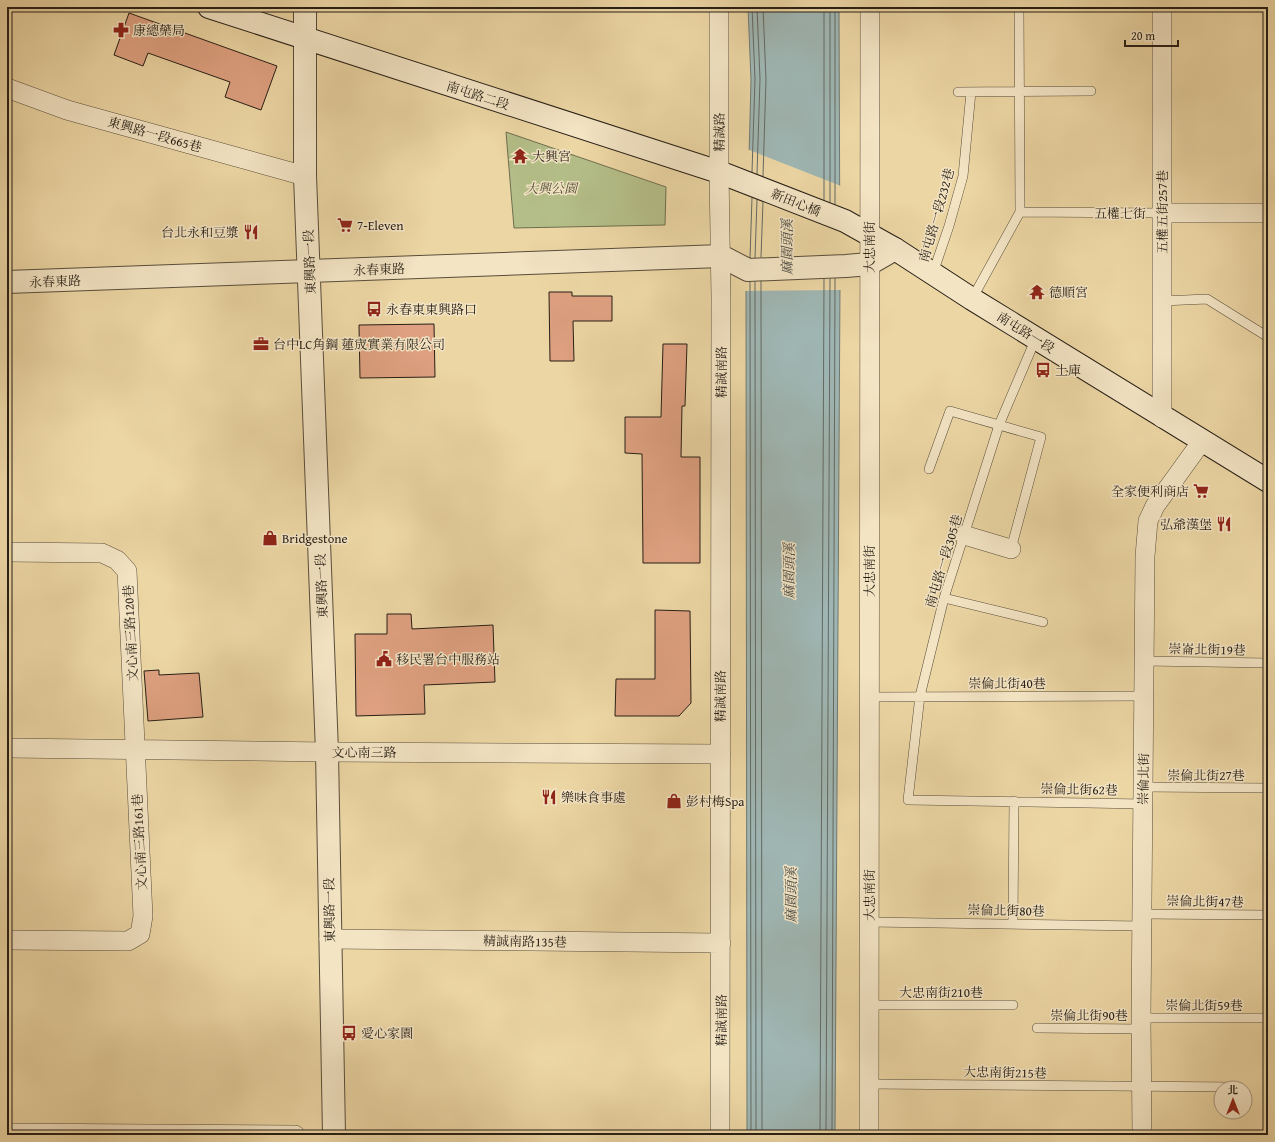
<svg xmlns="http://www.w3.org/2000/svg" width="1275" height="1142" font-family="'Gentium Book Plus','Noto Serif TC',serif">
  <rect width="100%" height="100%" fill="#ecd6a4"/>
  <filter id="stains"><feTurbulence type="fractalNoise" baseFrequency=".005" numOctaves="4"/><feColorMatrix values="0 0 0 0 .2 0 0 0 0 .09 0 0 0 0 .02 0 0 0 .5 -.17"/></filter>
  <radialGradient id="worn" r=".72"><stop offset=".6" stop-color="#630" stop-opacity="0"/><stop offset="1" stop-color="#630" stop-opacity=".3"/></radialGradient>
  <path fill="#b4be88" stroke="#6e6e4f" d="M 506,132 L 666,187 L 665,225 L 514,228 Z"/>
  <path fill="#9fb6b3" stroke="#6f7a74" d="M 748,7 L 839,7 L 840,283 L 835,1135 L 747,1135 L 746,271 L 751,80 Z"/>
  <path fill="#ecd6a4" d="M 747,149 L 841,186 L 842,290 L 744,291 Z"/>
  <g fill="none" stroke-linecap="round" stroke-linejoin="round">
    <path stroke="#636a64" stroke-width="1" d="M 752,7 L 755,79 L 752,172
      M 824,7 L 824,200
      M 830,7 L 830,202
      M 835,7 L 835,204
      M 757,174 L 760,79 L 757,7
      M 763,176 L 766,79 L 763,7
      M 761,257 L 763,202
      M 750,258 L 752,198
      M 755,258 L 757,200
      M 761,281 L 762,1135
      M 750,282 L 751,1135
      M 755,282 L 756,1135
      M 820,1135 L 824,279
      M 826,1135 L 830,279
      M 832,1135 L 835,278"/>
  </g>
  <path fill="#dea080" stroke="#271f16" d="M 129,13 L 277,66 L 261,110 L 225,97 L 230,82 L 148,53 L 143,66 L 114,55 Z
    M 549,292 L 572,292 L 572,296 L 612,296 L 612,321 L 573,321 L 574,361 L 550,361 Z
    M 434,324 L 435,377 L 360,378 L 359,325 Z
    M 663,344 L 687,344 L 685,406 L 682,406 L 681,457 L 700,457 L 700,563 L 643,563 L 642,454 L 625,453 L 625,417 L 661,417 Z
    M 655,610 L 690,611 L 691,703 L 679,716 L 615,716 L 616,679 L 655,679 Z
    M 387,614 L 411,614 L 412,629 L 493,625 L 495,682 L 424,685 L 425,714 L 356,716 L 355,634 L 387,634 Z
    M 159,670 L 159,675 L 199,673 L 203,717 L 148,721 L 144,671 Z"/>
  <g fill="none" stroke-linecap="round" stroke-linejoin="round">
    <defs>
      <path id="service" d="M 958,92 L 1091,91
        M 1020,212 L 1162,213
        M 933,273 L 949,226 L 963,176 L 971,92
        M 972,299 L 1020,212 L 1019,7
        M 1162,301 L 1207,299 L 1268,337
        M 1036,338 L 999,425 L 944,598 L 920,696 L 908,800 L 1143,804
        M 929,469 L 950,411 L 1041,437 L 1011,549
        M 944,598 L 1043,622
        M 1145,661 L 1268,663
        M 869,697 L 1145,696
        M 1143,787 L 1268,788
        M 1143,914 L 1268,915
        M 869,922 L 1143,926
        M 1013,923 L 1014,801
        M 869,1005 L 1013,1005
        M 1141,1018 L 1268,1018
        M 1037,1028 L 1141,1029
        M 869,1084 L 1239,1087"/>
      <path id="minor" d="M 719,7 L 719,172 L 721,297 L 720,1135
        M 7,88 L 67,110 L 305,176
        M 1162,213 L 1268,213
        M 1162,418 L 1162,7
        M 964,535 L 1011,549
        M 7,552 L 102,553 L 117,560 L 127,571 L 143,916 L 140,934 L 128,941 L 7,940
        M 7,748 L 327,752 L 721,754
        M 329,939 L 721,943
        M 7,1133 L 295,1135
        M 869,1135 L 870,7
        M 1142,1135 L 1141,1018 L 1145,556 L 1148,521 L 1155,506 L 1202,441"/>
      <path id="tertiary" d="M 305,7 L 305,176 L 327,752 L 334,1135
        M 7,282 L 721,256 L 748,270 L 846,266 L 869,264 L 895,249"/>
      <path id="secondary" d="M 209,7 L 719,172 L 845,221 L 895,249 L 972,299 L 1268,481"/>
    </defs>
    <use href="#service" stroke="#584d3a" stroke-width="10"/>
    <use href="#minor" stroke="#584d3a" stroke-width="20"/>
    <use href="#tertiary" stroke="#584d3a" stroke-width="24"/>
    <use href="#secondary" stroke="#271f16" stroke-width="24"/>
    <use href="#service" stroke="#f3e4c4" stroke-width="9"/>
    <use href="#minor" stroke="#f3e4c4" stroke-width="19"/>
    <use href="#tertiary" stroke="#f3e4c4" stroke-width="22"/>
    <use href="#secondary" stroke="#f3e4c4" stroke-width="22"/>
  </g>
  <defs>
    <symbol id="pharmacy-bare" viewBox="-9 -9 18 18"><path d="M-2-6h4v4h4v4h-4v4h-4v-4h-4v-4h4Z" fill="#8f2418" stroke="#f3e4c4" stroke-width="2.5" paint-order="stroke"/></symbol>
    <symbol id="temple-bare" viewBox="-9 -9 18 18"><path d="M0-6L5-2H3V0L6.5 2.5H4V6H1.5V3h-3V6H-4V2.5H-6.5L-3 0V-2H-5Z" fill="#8f2418" stroke="#f3e4c4" stroke-width="2.5" paint-order="stroke"/></symbol>
    <symbol id="supermarket-bare" viewBox="-9 -9 18 18"><path d="M-6-5.5h2.5l.6 2H6L4.5 2H-2.5L-4.4-4H-6ZM-1.5 3.2a1.3 1.3 0 1 0 .1 0ZM3 3.2a1.3 1.3 0 1 0 .1 0Z" fill="#8f2418" stroke="#f3e4c4" stroke-width="2.5" paint-order="stroke"/></symbol>
    <symbol id="restaurant-bare" viewBox="-9 -9 18 18"><path d="M-5-6h1v4h1v-4h1v4h1v-4h1v5L-1.5 .5V6h-2V.5L-5-1ZM5-6V6H3V1.5H1.5Q1.5-4 5-6Z" fill="#8f2418" stroke="#f3e4c4" stroke-width="2.5" paint-order="stroke"/></symbol>
    <symbol id="bus-bare" viewBox="-9 -9 18 18"><path d="M-5-6H5V4H4V6H2V4H-2V6H-4V4H-5ZM-3.5-4V0h7V-4ZM-3.5 1.2v1.5H-2V1.2ZM2 1.2v1.5H3.5V1.2Z" fill="#8f2418" stroke="#f3e4c4" stroke-width="2.5" paint-order="stroke"/></symbol>
    <symbol id="office-bare" viewBox="-9 -9 18 18"><path d="M-6-3h4V-5.5h4V-3h4V5H-6ZM-1-4.5V-3h2v-1.5ZM-6 0V1H6V0Z" fill="#8f2418" stroke="#f3e4c4" stroke-width="2.5" paint-order="stroke"/></symbol>
    <symbol id="shop-bare" viewBox="-9 -9 18 18"><path d="M-5-2.5h2.3a2.7 3.5 0 0 1 5.4 0H5L5.5 6h-11ZM-1.5-2.5h3a1.5 2.3 0 0 0-3 0Z" fill="#8f2418" stroke="#f3e4c4" stroke-width="2.5" paint-order="stroke"/></symbol>
    <symbol id="civic-bare" viewBox="-9 -9 18 18"><path d="M-.6-6.5H3V-4.5H.6V-3L4-1V1h2V6H-6V1h2V-1L-.6-3ZM-1.2 2.5V6h2.4V2.5Z" fill="#8f2418" stroke="#f3e4c4" stroke-width="2.5" paint-order="stroke"/></symbol>
  </defs>
  <g fill-rule="evenodd">
    <use href="#pharmacy-bare" x="110" y="19" width="22" height="22"/>
    <use href="#temple-bare" x="509" y="145" width="22" height="22"/>
    <use href="#supermarket-bare" x="334" y="214" width="22" height="22"/>
    <use href="#restaurant-bare" x="240" y="221" width="22" height="22"/>
    <use href="#temple-bare" x="1026" y="281" width="22" height="22"/>
    <use href="#bus-bare" x="363" y="298" width="22" height="22"/>
    <use href="#office-bare" x="250" y="333" width="22" height="22"/>
    <use href="#bus-bare" x="1032" y="359" width="22" height="22"/>
    <use href="#supermarket-bare" x="1190" y="480" width="22" height="22"/>
    <use href="#restaurant-bare" x="1213" y="513" width="22" height="22"/>
    <use href="#shop-bare" x="259" y="527" width="22" height="22"/>
    <use href="#civic-bare" x="373" y="648" width="22" height="22"/>
    <use href="#restaurant-bare" x="538" y="786" width="22" height="22"/>
    <use href="#shop-bare" x="663" y="790" width="22" height="22"/>
    <use href="#bus-bare" x="338" y="1022" width="22" height="22"/>
  </g>
  <g text-anchor="middle" stroke-width="3" stroke-linejoin="round" paint-order="stroke">
    <g font-size="13" fill="#271f16" stroke="#f3e4c4" text-anchor="start">
      <text x="133" y="35">康總藥局</text>
      <text x="532" y="161">大興宮</text>
      <text x="357" y="230">7-Eleven</text>
      <text x="239" y="237" text-anchor="end">台北永和豆漿</text>
      <text x="1049" y="297">德順宮</text>
      <text x="386" y="314">永春東東興路口</text>
      <text x="273" y="349">台中LC角鋼 蓮宬實業有限公司</text>
      <text x="1055" y="375">土庫</text>
      <text x="1189" y="496" text-anchor="end">全家便利商店</text>
      <text x="1212" y="529" text-anchor="end">弘爺漢堡</text>
      <text x="282" y="543">Bridgestone</text>
      <text x="396" y="664">移民署台中服務站</text>
      <text x="561" y="802">樂味食事處</text>
      <text x="686" y="806">彭村梅Spa</text>
      <text x="361" y="1038">愛心家園</text>
    </g>
    <g font-size="13" fill="#271f16" stroke="#f3e4c4">
      <text transform="translate(478 95) rotate(18)" y="5">南屯路二段</text>
      <text transform="translate(719 132) rotate(-90)" y="5">精誠路</text>
      <text transform="translate(155 134) rotate(16)" y="5">東興路一段665巷</text>
      <text transform="translate(796 202) rotate(22)" y="5">新田心橋</text>
      <text transform="translate(1162 212) rotate(-90)" y="5">五權五街257巷</text>
      <text x="1120" y="218">五權七街</text>
      <text transform="translate(936 215) rotate(-74)" y="5">南屯路一段232巷</text>
      <text transform="translate(869 247) rotate(-90)" y="5">大忠南街</text>
      <text transform="translate(309 262) rotate(-92)" y="5">東興路一段</text>
      <text transform="translate(379 269) rotate(-2)" y="5">永春東路</text>
      <text transform="translate(55 281) rotate(-2)" y="5">永春東路</text>
      <text transform="translate(1026 332) rotate(32)" y="5">南屯路一段</text>
      <text transform="translate(721 372) rotate(-90)" y="5">精誠南路</text>
      <text transform="translate(943 561) rotate(-73)" y="5">南屯路一段305巷</text>
      <text transform="translate(869 571) rotate(-90)" y="5">大忠南街</text>
      <text transform="translate(321 586) rotate(-92)" y="5">東興路一段</text>
      <text transform="translate(130 633) rotate(-93)" y="5">文心南三路120巷</text>
      <text transform="translate(1207 649) rotate(1)" y="5">崇崙北街19巷</text>
      <text x="1007" y="688">崇倫北街40巷</text>
      <text transform="translate(720 696) rotate(-90)" y="5">精誠南路</text>
      <text x="364" y="757">文心南三路</text>
      <text x="1206" y="780">崇倫北街27巷</text>
      <text transform="translate(1143 779) rotate(-89)" y="5">崇倫北街</text>
      <text transform="translate(1079 789) rotate(1)" y="5">崇倫北街62巷</text>
      <text transform="translate(139 842) rotate(-93)" y="5">文心南三路161巷</text>
      <text transform="translate(869 895) rotate(-90)" y="5">大忠南街</text>
      <text transform="translate(1205 901) rotate(1)" y="5">崇倫北街47巷</text>
      <text transform="translate(329 910) rotate(-91)" y="5">東興路一段</text>
      <text transform="translate(1006 910) rotate(1)" y="5">崇倫北街80巷</text>
      <text transform="translate(525 941) rotate(1)" y="5">精誠南路135巷</text>
      <text x="941" y="997">大忠南街210巷</text>
      <text x="1204" y="1010">崇倫北街59巷</text>
      <text x="1089" y="1020">崇倫北街90巷</text>
      <text transform="translate(721 1020) rotate(-90)" y="5">精誠南路</text>
      <text transform="translate(1005 1072) rotate(1)" y="5">大忠南街215巷</text>
    </g>
    <g font-size="13" font-style="italic" fill="#514f38" stroke="#f3e4c4">
      <text x="551" y="193">大興公園</text>
    </g>
    <g font-size="14" font-style="italic" fill="#4b4c45" stroke="#f3e4c4">
      <text transform="translate(787 247) rotate(-90)" y="5">麻園頭溪</text>
      <text transform="translate(789 571) rotate(-90)" y="5">麻園頭溪</text>
      <text transform="translate(791 895) rotate(-90)" y="5">麻園頭溪</text>
    </g>
  </g>
  <rect width="1275" height="1142" fill="none" stroke="#ecd6a4" stroke-width="24"/>
  <rect x="8" y="8" width="1259" height="1126" fill="none" stroke="#271f16" stroke-width="2"/>
  <rect x="12" y="12" width="1251" height="1118" fill="none" stroke="#271f16"/>
  <g transform="translate(1233 1100)"><circle r="19" fill="#f3e4c4" stroke="#a1957e"/>
  <path d="M0-3L7 15L0 10L-7 15Z" fill="#8f2418"/>
  <text y="-6" font-size="11" font-weight="bold" text-anchor="middle" fill="#271f16">北</text>
  </g>
  <path d="M1125 40v6h53v-6" fill="none" stroke="#271f16" stroke-width="2"/>
  <text x="1131" y="40" font-size="12" fill="#271f16" stroke="#f3e4c4" stroke-width="3" paint-order="stroke">20 m</text>
  <rect width="100%" height="100%" filter="url(#stains)"/>
  <rect width="100%" height="100%" fill="url(#worn)"/>
</svg>
